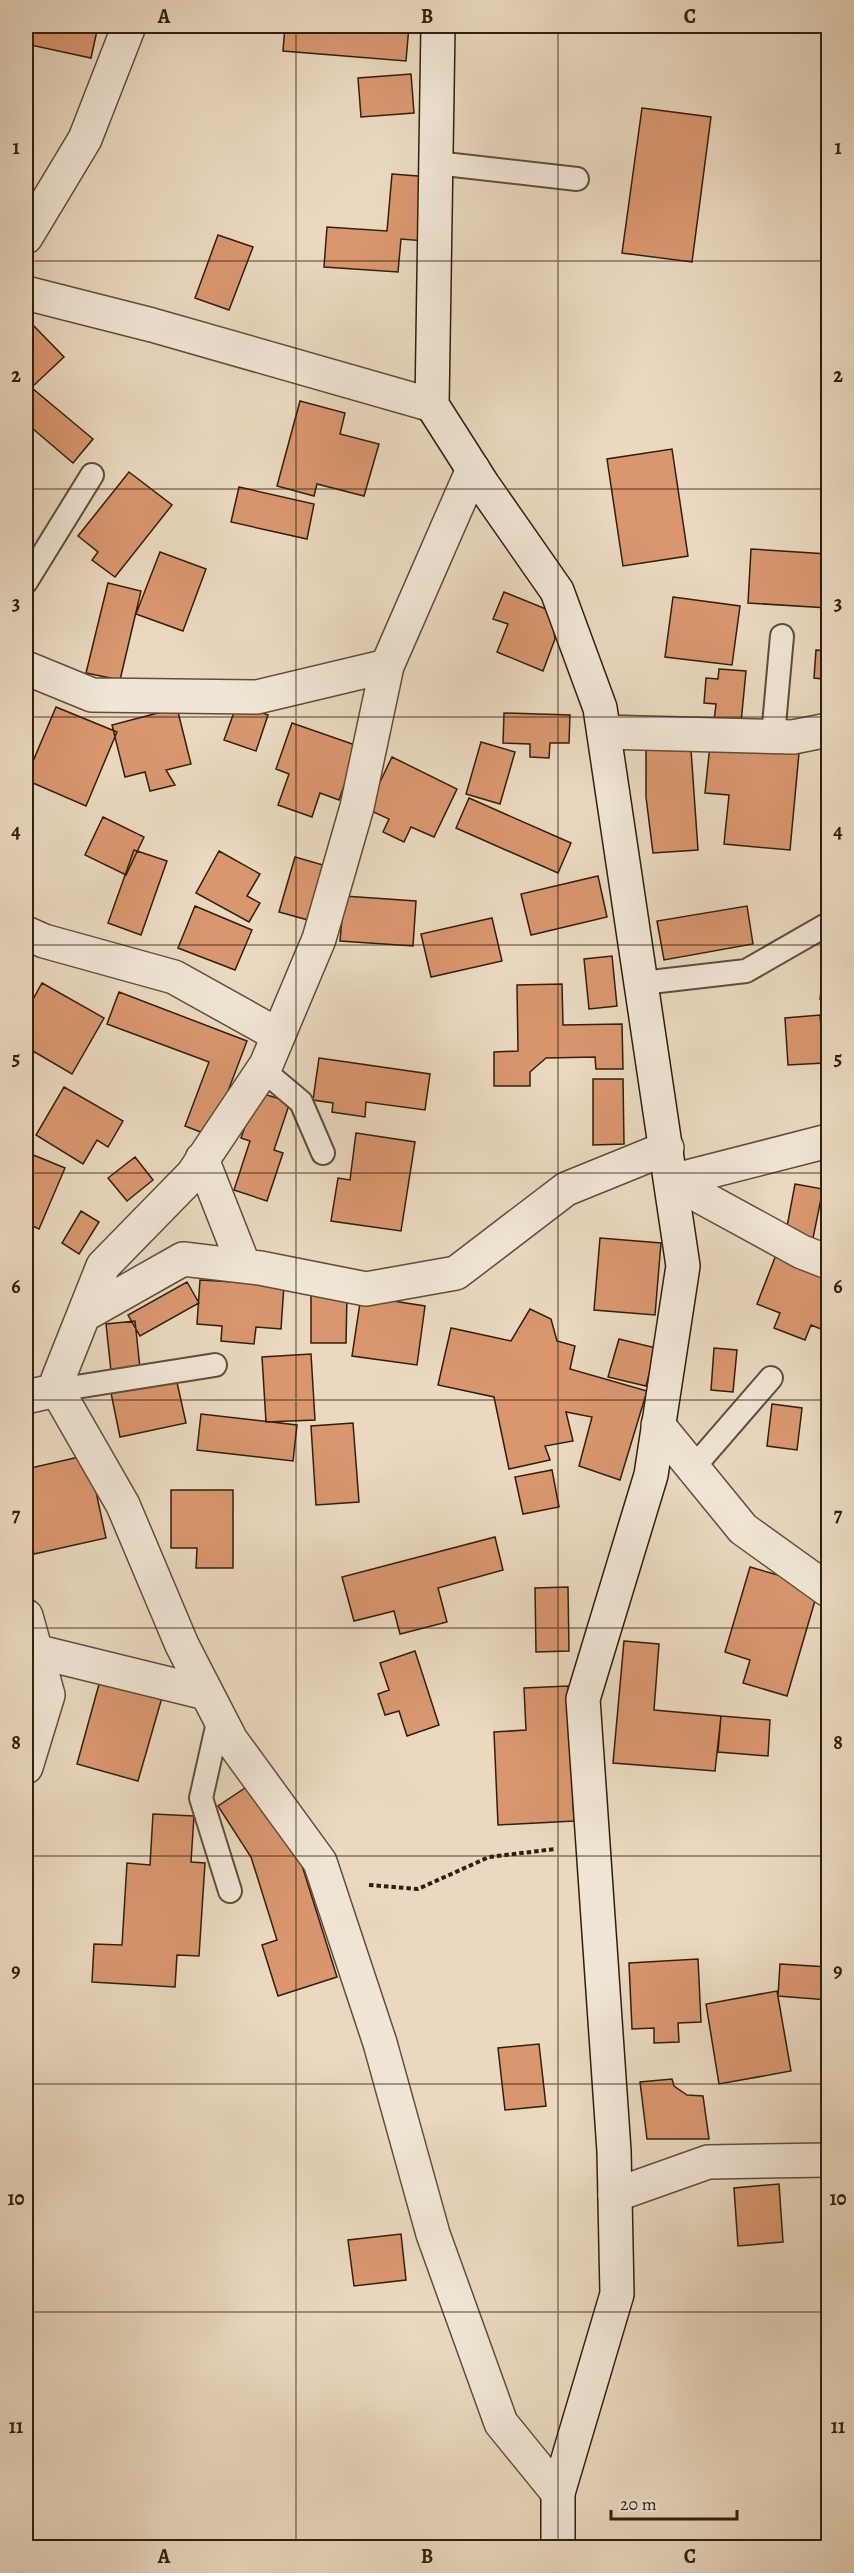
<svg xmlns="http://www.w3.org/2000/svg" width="854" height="2573" font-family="Alegreya,serif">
  <rect width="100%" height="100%" fill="#ead9c0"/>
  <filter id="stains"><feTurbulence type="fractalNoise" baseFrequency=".00333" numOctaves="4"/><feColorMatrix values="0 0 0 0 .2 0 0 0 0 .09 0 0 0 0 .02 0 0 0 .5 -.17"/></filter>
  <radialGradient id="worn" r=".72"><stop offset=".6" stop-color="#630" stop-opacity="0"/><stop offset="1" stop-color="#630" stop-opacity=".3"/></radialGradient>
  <path fill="#da976e" stroke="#311f0d" stroke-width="1.5" d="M 30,26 L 98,26 L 91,58 L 26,44 Z
    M 285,26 L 409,26 L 406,61 L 283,51 Z
    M 411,74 L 414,113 L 361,117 L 358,78 Z
    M 642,108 L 711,117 L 692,262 L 622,253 Z
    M 392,174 L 430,177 L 425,241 L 401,239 L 398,272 L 324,267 L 327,227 L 387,231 Z
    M 218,235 L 253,247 L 229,310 L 195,298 Z
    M 32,324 L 64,357 L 32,387 L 26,380 L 26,330 Z
    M 26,383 L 93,439 L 73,463 L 26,423 Z
    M 300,401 L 345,413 L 340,434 L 379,444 L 364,496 L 317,484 L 314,496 L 277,486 Z
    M 672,449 L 688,556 L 623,566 L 607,459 Z
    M 129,472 L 172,505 L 115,577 L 92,560 L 98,552 L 78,536 Z
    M 239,487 L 314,504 L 307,539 L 231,522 Z
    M 751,549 L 828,554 L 828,608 L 748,603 Z
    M 160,552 L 206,569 L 183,631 L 136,614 Z
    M 108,583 L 141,591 L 120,680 L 86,673 Z
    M 504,592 L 551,611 L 555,639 L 543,671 L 497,652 L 508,624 L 493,619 Z
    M 673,597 L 740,606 L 732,665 L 665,657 Z
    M 816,650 L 828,651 L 828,699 L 822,699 L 823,679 L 814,678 Z
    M 719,669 L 746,671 L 741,723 L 714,721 L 716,704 L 704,703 L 706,678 L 718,679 Z
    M 237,704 L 268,715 L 256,751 L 224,740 Z
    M 56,707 L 117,732 L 86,806 L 26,780 L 26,764 L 31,766 Z
    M 177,708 L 191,764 L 166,770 L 175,785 L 150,791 L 145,772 L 125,777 L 112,725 Z
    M 504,713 L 570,715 L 569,743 L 550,743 L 549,758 L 530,757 L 530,744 L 503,743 Z
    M 292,723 L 358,746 L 339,800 L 320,793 L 312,817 L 278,805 L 289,774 L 276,769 Z
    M 481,742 L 515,752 L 500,804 L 466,794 Z
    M 710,745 L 799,753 L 790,850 L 724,844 L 729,795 L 705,793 Z
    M 646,750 L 691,750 L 698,850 L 653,853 L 646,797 Z
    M 392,757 L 457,789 L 434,837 L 411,827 L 404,842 L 383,832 L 389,819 L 367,809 Z
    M 469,798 L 571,843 L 558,873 L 456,828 Z
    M 103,817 L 144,837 L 126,875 L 85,855 Z
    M 134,850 L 167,861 L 141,935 L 108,923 Z
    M 219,851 L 260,874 L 247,896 L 260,903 L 249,922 L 196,893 Z
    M 295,857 L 323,865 L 308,920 L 279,912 Z
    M 598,876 L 607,917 L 531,935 L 521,894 Z
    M 344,896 L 416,901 L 413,946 L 340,941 Z
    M 195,906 L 252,930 L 235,970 L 178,948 Z
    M 747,906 L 753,944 L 664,960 L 657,921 Z
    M 492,918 L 502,961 L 431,977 L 421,934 Z
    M 826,949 L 828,949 L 828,1000 L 820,999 Z
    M 612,956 L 617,1006 L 589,1009 L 584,959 Z
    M 42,983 L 104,1018 L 72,1074 L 26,1047 L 26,1012 Z
    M 562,984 L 563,1025 L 622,1024 L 623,1069 L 596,1069 L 595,1057 L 546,1058 L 530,1072 L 530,1086 L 494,1086 L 494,1052 L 518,1051 L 517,985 Z
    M 119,992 L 247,1041 L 211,1136 L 185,1126 L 209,1062 L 107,1024 Z
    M 820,1015 L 824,1063 L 788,1065 L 785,1018 Z
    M 319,1058 L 430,1074 L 425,1110 L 366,1102 L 365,1117 L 332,1112 L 333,1103 L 313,1100 Z
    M 593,1079 L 623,1079 L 624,1144 L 593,1145 Z
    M 64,1087 L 123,1121 L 108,1147 L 97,1140 L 83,1164 L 36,1135 Z
    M 257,1092 L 290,1102 L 274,1150 L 283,1153 L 267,1201 L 234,1190 L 250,1141 L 241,1138 Z
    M 356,1133 L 415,1142 L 401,1231 L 331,1221 L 338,1178 L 350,1180 Z
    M 26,1152 L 65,1168 L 39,1229 L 26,1223 Z
    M 135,1157 L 153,1180 L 127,1201 L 108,1178 Z
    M 795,1184 L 823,1189 L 813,1238 L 786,1232 Z
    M 81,1211 L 99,1222 L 79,1254 L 62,1243 Z
    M 600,1238 L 661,1243 L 655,1315 L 594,1310 Z
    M 776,1255 L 828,1275 L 828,1332 L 811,1325 L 805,1340 L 774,1328 L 780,1313 L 757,1304 Z
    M 200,1280 L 284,1285 L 281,1329 L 256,1327 L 254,1344 L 221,1341 L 222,1326 L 197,1324 Z
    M 187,1282 L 199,1303 L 140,1336 L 128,1315 Z
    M 311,1293 L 347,1294 L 346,1343 L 311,1343 Z
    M 361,1296 L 425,1306 L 417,1365 L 352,1356 Z
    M 530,1309 L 551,1319 L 557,1341 L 575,1346 L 570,1369 L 647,1391 L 620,1480 L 579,1466 L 592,1417 L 566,1412 L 573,1441 L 545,1446 L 550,1460 L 509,1469 L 494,1397 L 438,1385 L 451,1328 L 511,1341 Z
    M 135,1321 L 140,1368 L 111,1371 L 106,1324 Z
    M 619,1339 L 656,1348 L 646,1386 L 608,1377 Z
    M 714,1348 L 737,1350 L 733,1392 L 711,1390 Z
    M 311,1354 L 315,1420 L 266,1422 L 262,1357 Z
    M 176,1378 L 186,1423 L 120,1437 L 111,1393 Z
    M 772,1404 L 802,1408 L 797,1450 L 767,1446 Z
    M 201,1414 L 297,1425 L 293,1461 L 197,1450 Z
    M 353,1423 L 359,1502 L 316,1505 L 311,1426 Z
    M 88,1455 L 106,1538 L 34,1554 L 26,1516 L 26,1469 Z
    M 552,1470 L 559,1507 L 523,1514 L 515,1477 Z
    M 171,1490 L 233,1490 L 233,1568 L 196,1568 L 197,1548 L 171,1548 Z
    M 495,1537 L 503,1570 L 438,1588 L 447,1622 L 400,1634 L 394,1611 L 354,1621 L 342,1577 Z
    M 750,1567 L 819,1587 L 787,1696 L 743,1683 L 750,1660 L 725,1652 Z
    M 568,1587 L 569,1651 L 536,1652 L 535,1588 Z
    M 624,1641 L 659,1644 L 654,1710 L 721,1716 L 715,1771 L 613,1763 Z
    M 415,1651 L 439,1725 L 407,1736 L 399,1711 L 385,1715 L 378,1694 L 389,1690 L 380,1663 Z
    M 101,1677 L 163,1694 L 138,1781 L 77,1764 Z
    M 568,1686 L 574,1821 L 498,1825 L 494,1732 L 526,1730 L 524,1688 Z
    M 721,1716 L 770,1720 L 768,1756 L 718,1752 Z
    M 251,1784 L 300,1859 L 337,1977 L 278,1996 L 262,1945 L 277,1940 L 251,1857 L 218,1806 Z
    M 153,1814 L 194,1816 L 191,1862 L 205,1863 L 199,1956 L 177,1955 L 175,1987 L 92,1982 L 94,1944 L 122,1945 L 127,1863 L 150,1865 Z
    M 698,1959 L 701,2022 L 678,2023 L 679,2042 L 654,2043 L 654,2028 L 632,2029 L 629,1963 Z
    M 780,1964 L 828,1967 L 828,2000 L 778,1996 Z
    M 777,1991 L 791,2071 L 719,2084 L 706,2004 Z
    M 539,2044 L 546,2106 L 505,2110 L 498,2048 Z
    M 672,2079 L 674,2086 L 687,2095 L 703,2096 L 709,2139 L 647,2139 L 640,2082 Z
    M 779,2184 L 783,2242 L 738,2246 L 734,2188 Z
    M 401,2234 L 406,2280 L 354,2286 L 348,2240 Z"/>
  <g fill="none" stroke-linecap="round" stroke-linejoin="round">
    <defs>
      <path id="lane" d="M 436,163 L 577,179
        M 26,582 L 92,475
        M 773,736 L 782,636
        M 642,983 L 746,971 L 828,924
        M 263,1070 L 301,1102 L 323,1153
        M 57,1390 L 215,1365
        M 693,1468 L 771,1378
        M 219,1718 L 201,1798 L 230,1891"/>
      <path id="street" d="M 26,237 L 85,139 L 129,26
        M 26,293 L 152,325 L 432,405
        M 473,469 L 387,666 L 357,807 L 319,939 L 266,1065 L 193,1174 L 103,1266 L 58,1379 L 57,1390 L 123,1505 L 182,1645 L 231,1740 L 320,1862 L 380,2043 L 433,2234 L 501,2423 L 558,2493
        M 26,668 L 92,695 L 257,697 L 387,666
        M 604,732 L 793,737 L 828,730
        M 26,933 L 44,941 L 174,977 L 278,1035
        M 202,1159 L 244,1266
        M 672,1181 L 802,1252 L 828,1262
        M 672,1181 L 828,1141
        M 84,1315 L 183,1259 L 260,1268 L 366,1289 L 456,1273 L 566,1189 L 667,1148
        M 26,1397 L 57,1390
        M 658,1425 L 743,1529 L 828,1590
        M 26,1616 L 48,1695 L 26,1767
        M 35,1651 L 206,1693
        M 615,2195 L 708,2162 L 828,2160"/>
      <path id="secondary" d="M 438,26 L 432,405 L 483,485 L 557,591 L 600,708 L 683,1266 L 651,1475 L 583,1699 L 614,2151 L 617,2294 L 558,2493 L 558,2548"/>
    </defs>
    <use href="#lane" stroke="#5f4e3a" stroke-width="26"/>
    <use href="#street" stroke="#5f4e3a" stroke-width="36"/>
    <use href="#secondary" stroke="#311f0d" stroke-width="36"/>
    <path stroke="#311f0d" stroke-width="4" stroke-dasharray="4.5 3" stroke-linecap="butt" d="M 369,1885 L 418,1889 L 489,1857 L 555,1849"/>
    <use href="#lane" stroke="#f1e6d6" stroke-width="22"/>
    <use href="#street" stroke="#f1e6d6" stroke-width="33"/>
    <use href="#secondary" stroke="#f1e6d6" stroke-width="33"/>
  </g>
  <path fill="none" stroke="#311f0d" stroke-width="1.5" stroke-opacity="0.55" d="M 296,26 L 296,2548M 558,26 L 558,2548M 26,261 L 828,261M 26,489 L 828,489M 26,717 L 828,717M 26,945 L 828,945M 26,1173 L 828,1173M 26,1400 L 828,1400M 26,1628 L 828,1628M 26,1856 L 828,1856M 26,2084 L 828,2084M 26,2312 L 828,2312"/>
  <rect width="854" height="2573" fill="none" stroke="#ead9c0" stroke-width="66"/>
  <path d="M611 2510v9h126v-9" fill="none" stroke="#311f0d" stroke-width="3"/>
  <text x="620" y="2510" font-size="18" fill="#311f0d" stroke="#f1e6d6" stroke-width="4.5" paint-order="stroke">20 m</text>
  <rect x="33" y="33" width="788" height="2507" fill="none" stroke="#311f0d" stroke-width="2"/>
  <g font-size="20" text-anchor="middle" font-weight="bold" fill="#311f0d">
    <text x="164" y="23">A</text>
    <text x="427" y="23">B</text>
    <text x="690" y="23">C</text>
    <text x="16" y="154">1</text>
    <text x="838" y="154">1</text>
    <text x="16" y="382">2</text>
    <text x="838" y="382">2</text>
    <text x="16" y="610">3</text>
    <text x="838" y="610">3</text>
    <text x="16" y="838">4</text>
    <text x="838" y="838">4</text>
    <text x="16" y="1065">5</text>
    <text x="838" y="1065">5</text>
    <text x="16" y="1293">6</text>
    <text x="838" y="1293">6</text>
    <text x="16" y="1521">7</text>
    <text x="838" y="1521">7</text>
    <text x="16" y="1749">8</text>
    <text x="838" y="1749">8</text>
    <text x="16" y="1977">9</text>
    <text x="838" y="1977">9</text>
    <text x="16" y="2205">10</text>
    <text x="838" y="2205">10</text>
    <text x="16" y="2433">11</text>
    <text x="838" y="2433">11</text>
    <text x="164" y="2563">A</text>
    <text x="427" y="2563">B</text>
    <text x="690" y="2563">C</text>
  </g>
  <rect width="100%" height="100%" filter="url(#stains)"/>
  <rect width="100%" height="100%" fill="url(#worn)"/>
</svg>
